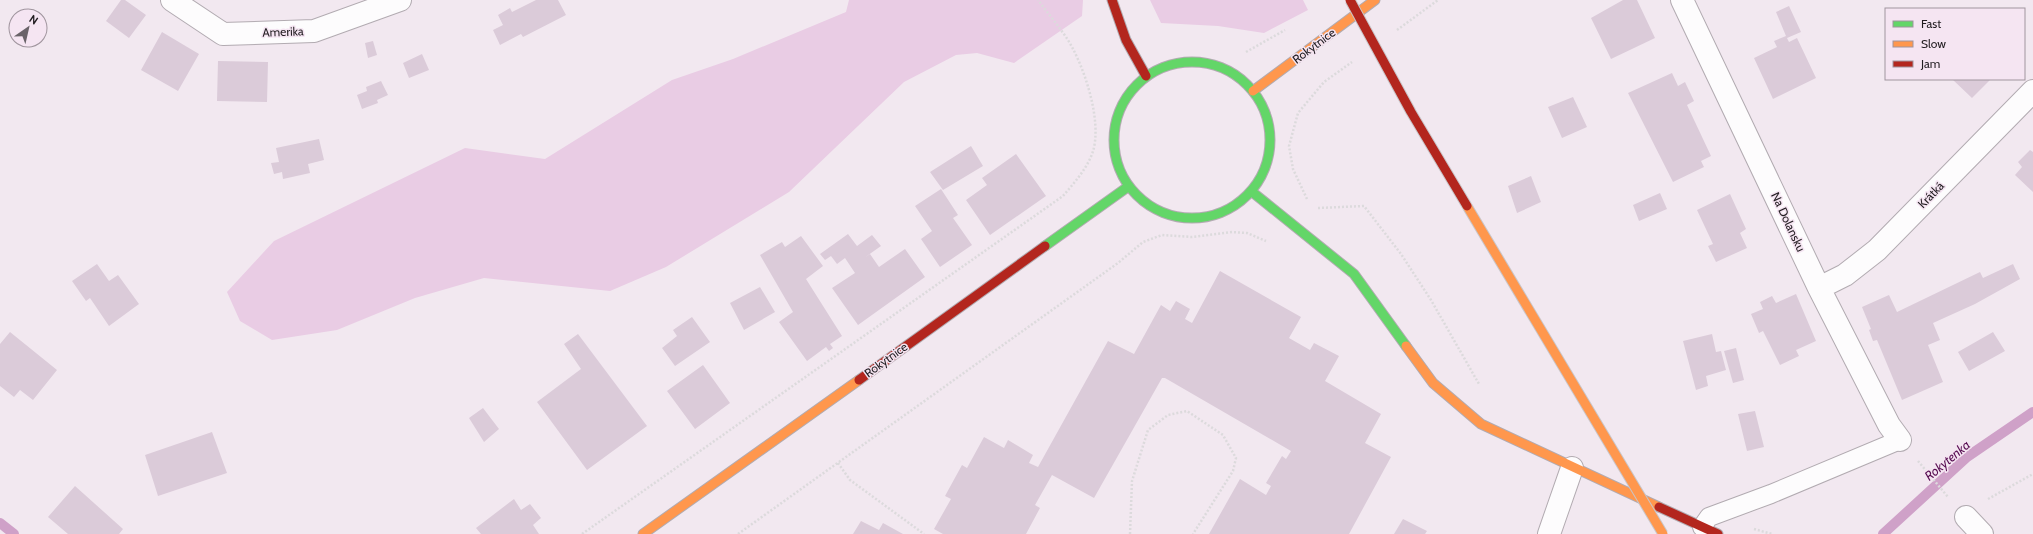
<svg xmlns="http://www.w3.org/2000/svg" width="2033" height="534" font-family="Cabin,sans-serif">
  <rect width="100%" height="100%" fill="#f2e8f0"/>
  <path fill="#e9cce4" d="M 849,0 L 1083,0 L 1082,16 L 1014,63 L 977,53 L 956,55 L 904,82 L 789,192 L 666,267 L 610,291 L 484,278 L 415,298 L 337,330 L 272,340 L 240,321 L 227,292 L 274,241 L 465,148 L 545,159 L 672,80 L 733,59 L 846,12 Z
    M 1150,0 L 1303,0 L 1308,10 L 1264,33 L 1218,26 L 1161,23 Z"/>
  <g fill="none" stroke-linecap="round" stroke-linejoin="round">
    <path stroke="#cfa1c8" stroke-width="10" d="M 0,523 L 14,534
      M 1883,534 L 1967,457 L 2033,412"/>
  </g>
  <path fill="#dbcbd9" d="M 121,0 L 125,0 L 146,15 L 129,38 L 106,21 Z
    M 536,0 L 558,0 L 566,15 L 523,37 L 521,34 L 500,45 L 493,30 L 503,25 L 498,15 L 510,8 L 512,12 Z
    M 1623,0 L 1637,0 L 1655,38 L 1611,59 L 1591,18 Z
    M 1789,6 L 1801,32 L 1787,38 L 1789,42 L 1797,38 L 1816,78 L 1773,99 L 1754,58 L 1777,47 L 1774,41 L 1786,36 L 1776,12 Z
    M 162,32 L 199,54 L 178,91 L 141,70 Z
    M 373,41 L 377,55 L 368,58 L 365,43 Z
    M 422,54 L 429,70 L 409,78 L 403,63 Z
    M 218,61 L 268,62 L 267,102 L 217,101 Z
    M 1672,73 L 1678,86 L 1685,82 L 1694,101 L 1687,105 L 1711,156 L 1701,161 L 1704,167 L 1673,182 L 1628,93 Z
    M 1952,79 L 1991,79 L 1972,98 Z
    M 381,81 L 388,95 L 377,100 L 378,103 L 362,109 L 357,95 L 367,91 L 366,87 Z
    M 1573,97 L 1587,127 L 1562,138 L 1548,107 Z
    M 319,139 L 324,160 L 308,164 L 310,173 L 283,179 L 282,172 L 274,174 L 271,163 L 279,162 L 276,148 Z
    M 971,146 L 983,166 L 943,190 L 930,172 Z
    M 2030,150 L 2033,152 L 2033,192 L 2015,175 L 2022,167 L 2018,162 Z
    M 1016,154 L 1046,196 L 990,235 L 966,200 L 987,185 L 982,178 Z
    M 1531,176 L 1541,202 L 1517,213 L 1508,186 Z
    M 941,189 L 958,215 L 953,218 L 972,245 L 940,267 L 921,239 L 932,231 L 915,206 Z
    M 1660,193 L 1667,209 L 1639,221 L 1633,205 Z
    M 1730,194 L 1746,229 L 1740,233 L 1747,248 L 1716,262 L 1708,246 L 1713,244 L 1697,210 Z
    M 848,234 L 857,246 L 872,235 L 881,246 L 864,258 L 870,254 L 879,267 L 905,249 L 925,277 L 858,325 L 832,288 L 855,273 L 845,258 L 837,264 L 831,256 L 825,260 L 820,254 Z
    M 801,236 L 823,266 L 806,279 L 842,336 L 830,344 L 833,348 L 829,351 L 826,347 L 807,361 L 779,322 L 793,312 L 760,255 L 782,242 L 785,247 Z
    M 97,264 L 109,281 L 118,275 L 139,304 L 109,326 L 90,298 L 86,301 L 72,281 Z
    M 2013,264 L 2020,279 L 1975,304 L 1933,323 L 1940,340 L 1928,345 L 1943,382 L 1902,400 L 1877,340 L 1873,341 L 1869,330 L 1871,329 L 1862,307 L 1889,295 L 1897,312 L 1980,272 L 1983,278 Z
    M 1220,271 L 1301,317 L 1289,338 L 1310,350 L 1314,343 L 1339,356 L 1325,381 L 1381,414 L 1365,443 L 1391,457 L 1349,534 L 1209,534 L 1240,479 L 1266,495 L 1271,486 L 1266,483 L 1282,456 L 1286,459 L 1291,451 L 1165,378 L 1162,378 L 1094,498 L 1052,475 L 1035,505 L 1040,508 L 1026,534 L 943,534 L 934,529 L 951,499 L 945,496 L 962,465 L 967,468 L 984,437 L 1004,448 L 1008,440 L 1033,455 L 1029,463 L 1038,467 L 1108,341 L 1134,354 L 1161,305 L 1170,311 L 1176,301 L 1190,309 L 1185,319 L 1192,323 Z
    M 760,287 L 775,312 L 744,330 L 730,303 Z
    M 1796,294 L 1816,341 L 1796,350 L 1799,356 L 1780,365 L 1763,331 L 1759,333 L 1751,314 L 1763,309 L 1760,302 L 1772,296 L 1776,303 Z
    M 692,317 L 710,342 L 675,366 L 662,348 L 677,336 L 673,330 Z
    M 10,332 L 57,370 L 33,400 L 20,390 L 14,397 L 0,386 L 0,344 Z
    M 1993,332 L 2005,351 L 1969,371 L 1958,352 Z
    M 578,334 L 647,426 L 587,470 L 537,402 L 581,369 L 564,344 Z
    M 1712,334 L 1716,352 L 1721,351 L 1726,370 L 1706,376 L 1708,386 L 1696,390 L 1683,341 Z
    M 1736,348 L 1744,380 L 1733,383 L 1724,351 Z
    M 703,365 L 730,403 L 695,429 L 667,391 Z
    M 483,408 L 499,429 L 484,442 L 469,418 Z
    M 1755,411 L 1764,447 L 1747,451 L 1738,414 Z
    M 212,432 L 227,473 L 158,496 L 145,455 Z
    M 75,486 L 123,529 L 119,534 L 68,534 L 48,517 Z
    M 514,499 L 521,510 L 530,504 L 541,518 L 533,525 L 539,534 L 481,534 L 476,528 Z
    M 1403,519 L 1427,531 L 1425,534 L 1394,534 Z
    M 861,521 L 879,530 L 883,523 L 903,534 L 853,534 Z"/>
  <g fill="none" stroke-linecap="round" stroke-linejoin="round">
    <defs>
      <path id="lane" d="M 1702,527 L 1709,517 L 1771,494 L 1900,440"/>
      <path id="street" d="M 172,0 L 223,34 L 314,31 L 400,0
        M 1682,0 L 1819,288 L 1889,425 L 1900,440
        M 1819,288 L 1845,275 L 1877,250 L 2033,91
        M 1966,517 L 1982,534
        M 1549,534 L 1572,468"/>
      <path id="fast" d="M1114 140a78 78 0 1 1 156 0a78 78 0 1 1-156 0Z
        M 1251,191 L 1354,274 L 1406,346
        M 1045,246 L 1129,186"/>
      <path id="slow" d="M 1253,91 L 1375,0
        M 1406,346 L 1433,383 L 1481,424 L 1659,507
        M 643,534 L 859,380"/>
      <path id="jam" d="M 1112,0 L 1126,40 L 1146,76
        M 859,380 L 1045,246
        M 1659,507 L 1718,534"/>
    </defs>
    <use href="#lane" stroke="#b2abb1" stroke-width="20"/>
    <use href="#street" stroke="#b2abb1" stroke-width="24"/>
    <use href="#fast" stroke="#b2abb1" stroke-width="11"/>
    <use href="#slow" stroke="#b2abb1" stroke-width="11"/>
    <use href="#jam" stroke="#b2abb1" stroke-width="11"/>
    <path stroke="#dcdadc" stroke-width="2.5" stroke-dasharray="2 2" stroke-linecap="butt" d="M 1397,30 L 1438,0
      M 1246,52 L 1285,30
      M 1307,199 L 1293,169 L 1289,146 L 1298,113 L 1324,82 L 1352,62
      M 1318,208 L 1364,206 L 1401,254 L 1431,300 L 1479,384
      M 1918,461 L 1948,497
      M 838,463 L 850,480 L 924,534
      M 1988,499 L 2033,474
      M 1754,529 L 1772,534
      M 582,534 L 1063,196 C 1074,183 1086,170 1092,154 C 1104,123 1083,62 1066,37 C 1057,24 1047,12 1038,0
      M 738,534 L 1118,263 L 1143,242 L 1162,235 L 1192,237 L 1232,232 L 1247,233 L 1266,241
      M 1130,534 L 1132,481 L 1148,430 L 1168,415 L 1187,411 L 1223,435 L 1236,458 L 1233,471 L 1193,534"/>
    <use href="#lane" stroke="#fdfcfd" stroke-width="18"/>
    <use href="#street" stroke="#fdfcfd" stroke-width="22"/>
    <use href="#fast" stroke="#63d668" stroke-width="9"/>
    <use href="#slow" stroke="#ff974d" stroke-width="9"/>
    <use href="#jam" stroke="#b3261e" stroke-width="9"/>
    <defs>
      <path id="slow-bridge" d="M 1467,206 L 1663,534"/>
      <path id="jam-bridge" d="M 1350,0 L 1411,112 L 1467,206"/>
    </defs>
    <use href="#slow-bridge" stroke="#c9c5c8" stroke-width="11" stroke-linecap="butt"/>
    <use href="#jam-bridge" stroke="#c9c5c8" stroke-width="11" stroke-linecap="butt"/>
    <use href="#slow-bridge" stroke="#ff974d" stroke-width="9"/>
    <use href="#jam-bridge" stroke="#b3261e" stroke-width="9"/>
  </g>
  <g text-anchor="middle" stroke-width="3" stroke-linejoin="round" paint-order="stroke">
    <g font-size="12" fill="#211c20" stroke="#f5e5f2">
      <text transform="translate(283 32) rotate(-2)" y="4">Amerika</text>
      <text transform="translate(1314 46) rotate(-37)" y="4">Rokytnice</text>
      <text transform="translate(1931 195) rotate(-46)" y="4">Krátká</text>
      <text transform="translate(1788 222) rotate(65)" y="4">Na Dolansku</text>
      <text transform="translate(886 360) rotate(-36)" y="4">Rokytnice</text>
    </g>
    <g font-size="13" font-style="italic" fill="#570d51" stroke="#f5e5f2">
      <text transform="translate(1947 460) rotate(-40)" y="5">Rokytenka</text>
    </g>
  </g>
  <rect x="1885" y="8" width="140" height="72" fill="#f5e5f2" stroke="#a0959e"/>
  <rect x="1893" y="21" width="20" height="6" fill="#63d668" stroke="#a0959e"/>
  <text x="1921" y="28" font-size="12" fill="#211c20">Fast</text>
  <rect x="1893" y="41" width="20" height="6" fill="#ff974d" stroke="#a0959e"/>
  <text x="1921" y="48" font-size="12" fill="#211c20">Slow</text>
  <rect x="1893" y="61" width="20" height="6" fill="#b3261e" stroke="#a0959e"/>
  <text x="1921" y="68" font-size="12" fill="#211c20">Jam</text>
  <g transform="translate(28 28) rotate(34)"><circle r="19" fill="#f5e5f2" stroke="#a0959e"/>
  <path d="M0-3L7 15L0 10L-7 15Z" fill="#6a6369"/>
  <text y="-6" font-size="11" font-weight="bold" text-anchor="middle" fill="#211c20">N</text>
  </g>
</svg>
